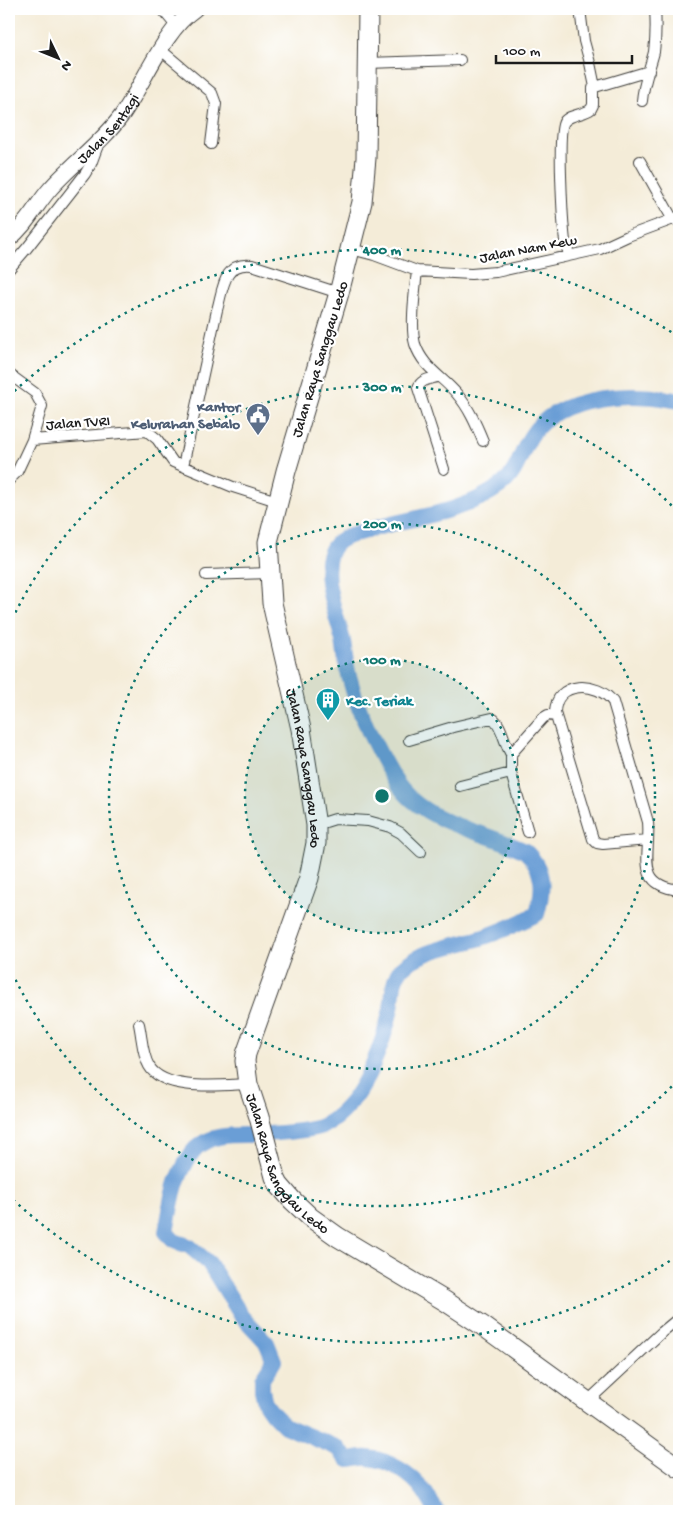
<svg xmlns="http://www.w3.org/2000/svg" width="688" height="1520" font-family="'Gochi Hand',sans-serif">
  <rect width="100%" height="100%" fill="#fff"/>
  <filter id="ink" filterUnits="userSpaceOnUse"><feTurbulence type="fractalNoise" baseFrequency=".02" numOctaves="2"/><feDisplacementMap in="SourceGraphic" scale="10" xChannelSelector="R" yChannelSelector="G"/><feConvolveMatrix kernelMatrix="1 2 1 2 8 2 1 2 1" color-interpolation-filters="sRGB"/></filter>
  <filter id="wash" filterUnits="userSpaceOnUse"><feTurbulence type="fractalNoise" baseFrequency=".0096" numOctaves="4" result="noise"/><feDisplacementMap in="SourceGraphic" scale="20" xChannelSelector="R" yChannelSelector="G"/><feGaussianBlur stdDeviation="1.12" result="paint"/><feColorMatrix in="noise" values="0 0 0 0 0 0 0 0 0 0 0 0 0 0 0 0 0 1.4 0 .05"/><feComposite in="paint" operator="in"/></filter>
  <g filter="url(#wash)">
    <rect width="100%" height="100%" fill="#f4ecd8"/>
    <g fill="none" stroke-linecap="round" stroke-linejoin="round">
      <path stroke="#6a9ed6" stroke-width="16" d="M 437,1511 C 432,1505 429,1498 424,1491 C 412,1474 389,1460 368,1458 C 361,1457 355,1460 348,1460 L 338,1448 L 285,1426 L 272,1413 L 265,1403 L 262,1390 L 262,1379 L 274,1361 L 267,1343 L 241,1315 L 209,1263 L 189,1246 L 174,1241 L 166,1232 C 169,1218 173,1189 179,1177 C 183,1168 189,1155 196,1148 C 212,1134 231,1135 250,1135 C 266,1134 308,1132 322,1126 C 330,1123 337,1117 343,1111 C 366,1089 383,1043 390,1013 C 394,999 391,980 401,969 C 419,951 451,947 474,940 C 496,934 517,924 537,914 C 544,889 545,869 525,851 C 488,833 443,827 412,800 C 397,787 389,771 380,754 C 367,730 356,704 349,676 C 346,665 345,653 343,641 C 337,615 314,563 338,542 C 348,534 360,533 372,529 C 414,517 463,513 500,486 C 518,473 520,453 531,436 C 558,393 635,391 679,401"/>
    </g>
  </g>
  <g filter="url(#ink)">
    <g fill="none" stroke-linecap="round" stroke-linejoin="round">
      <defs>
        <path id="street" d="M 162,9 L 176,26
          M 580,9 L 584,41 L 590,63 L 595,87
          M 161,50 L 212,93 L 216,104 L 211,144
          M 367,63 L 460,60
          M 642,101 C 643,84 650,68 654,52 C 656,37 656,23 655,9
          M 640,161 L 673,220
          M 351,249 L 374,255 L 417,271 L 471,274 L 496,272 L 600,249 L 628,236 L 679,217
          M 569,255 C 568,251 566,245 565,241 C 563,225 557,132 564,122 C 569,114 584,115 591,109 L 593,105 L 593,88 L 595,87 L 649,71
          M 9,269 L 27,248 L 85,174 L 91,164 L 98,145
          M 417,271 C 415,290 410,326 415,344 C 423,368 442,376 457,394 C 469,408 476,424 483,441
          M 9,374 L 35,393 L 42,406 L 32,440 L 147,431 L 157,439 L 173,462 L 233,487 L 277,501
          M 437,377 C 430,379 421,379 418,388 L 444,469
          M 183,466 L 217,310 C 223,290 223,261 252,265 L 339,293
          M 9,480 L 17,472 L 32,440
          M 206,575 L 269,573
          M 409,740 L 453,727 L 492,718 C 502,723 504,744 511,754
          M 460,786 L 511,773
          M 316,825 L 335,819 L 368,821 L 390,827 L 401,833 L 421,852
          M 528,832 L 511,773 L 511,754 L 543,718 L 548,715 L 556,716
          M 648,840 L 603,844 L 597,843 L 593,839 L 555,713 C 555,680 598,681 613,702 L 648,822 C 651,854 634,885 679,890
          M 139,1024 C 142,1037 142,1054 149,1066 C 164,1092 222,1085 248,1084
          M 588,1401 L 662,1332 L 679,1318"/>
        <g id="secondary">
          <path id="s1" d="M 9,239 C 26,226 36,205 50,189 C 73,163 102,143 122,115 C 144,83 164,30 195,9"/>
        </g>
        <g id="highway">
          <path id="s2" d="M 368,9 L 366,158 L 362,202 L 339,293 L 286,471 L 268,542 L 272,603 L 301,729 L 316,825 L 316,843 L 309,878 L 246,1054 L 245,1061 L 248,1084 L 259,1117 L 275,1177 L 279,1185 L 292,1200 L 310,1217 L 338,1237 L 445,1301 L 483,1326 L 679,1468"/>
        </g>
      </defs>
      <use href="#street" stroke="#3c3b38" stroke-width="12"/>
      <use href="#secondary" stroke="#3c3b38" stroke-width="17"/>
      <use href="#highway" stroke="#3c3b38" stroke-width="21"/>
      <use href="#street" stroke="#fff" stroke-width="10"/>
      <use href="#secondary" stroke="#fff" stroke-width="15"/>
      <use href="#highway" stroke="#fff" stroke-width="19"/>
    </g>
  </g>
  <circle cx="382" cy="796" r="137" fill="#0f766e" fill-opacity=".12"/>
  <g fill="none" stroke="#0f766e" stroke-width="2.5" stroke-dasharray="2.5 5">
    <circle cx="382" cy="796" r="137"/>
    <circle cx="382" cy="796" r="273"/>
    <path d="M677 1081A410 410 0 0 1 9 966M9 626A410 410 0 0 1 677 511"/>
    <path d="M676 1257A547 547 0 0 1 9 1196M9 396A547 547 0 0 1 676 335"/>
  </g>
  <defs>
    <symbol id="civic-pin" viewBox="-11 -11 22 30"><path d="M0 17L-7.5 6A9.5 9.5 0 1 1 7.5 6Z" fill="#5c6f8a" stroke="#fff"/><path d="M-.6-6.5H3V-4.5H.6V-3L4-1V1h2V6H-6V1h2V-1L-.6-3ZM-1.2 2.5V6h2.4V2.5Z" fill="#fff"/></symbol>
    <symbol id="building-pin" viewBox="-11 -11 22 30"><path d="M0 17L-7.5 6A9.5 9.5 0 1 1 7.5 6Z" fill="#0f9aa8" stroke="#fff"/><path d="M-4-6H4V6H1V3H-1V6H-4ZM-2.5-4.3h1.7v1.8h-1.7ZM.8-4.3h1.7v1.8H.8ZM-2.5-1h1.7V.8h-1.7ZM.8-1h1.7V.8H.8Z" fill="#fff"/></symbol>
  </defs>
  <g fill-rule="evenodd">
    <use href="#civic-pin" x="244" y="401" width="28" height="38"/>
    <use href="#building-pin" x="314" y="686" width="28" height="38"/>
  </g>
  <g text-anchor="middle" stroke-width="4.5" stroke-linejoin="round" paint-order="stroke">
    <g font-size="15" fill="#1c1c1c" stroke="#fff">
      <text dy="5" stroke="none"><textPath href="#s1" startOffset="149">Jalan Sentagi</textPath></text>
      <text transform="translate(528 248) rotate(-11)" y="5">Jalan Nam Kew</text>
      <text transform="translate(319 359) rotate(-73)" y="5">Jalan Raya Sanggau Ledo</text>
      <text transform="translate(78 422) rotate(-4)" y="5">Jalan TVRI</text>
      <text dy="5" stroke="none"><textPath href="#s2" startOffset="776">Jalan Raya Sanggau Ledo</textPath></text>
      <text dy="5" stroke="none"><textPath href="#s2" startOffset="1196">Jalan Raya Sanggau Ledo</textPath></text>
    </g>
    <g font-size="15" font-weight="bold" fill="#4e5e75" stroke="#fff" text-anchor="end">
      <text x="240" y="411">Kantor<tspan x="240" dy="17">Kelurahan Sebalo</tspan></text>
    </g>
    <g font-size="15" font-weight="bold" fill="#0d838f" stroke="#fff" text-anchor="start">
      <text x="346" y="705">Kec. Teriak</text>
    </g>
  </g>
  <circle cx="382" cy="796" r="8" fill="#0f766e" stroke="#fff" stroke-width="2.5"/>
  <g font-size="15" text-anchor="middle" font-weight="bold" fill="#0f766e" stroke="#fff" stroke-width="4.5" stroke-linejoin="round" paint-order="stroke">
    <text x="382" y="254">400 m</text>
    <text x="382" y="391">300 m</text>
    <text x="382" y="528">200 m</text>
    <text x="382" y="664">100 m</text>
  </g>
  <rect width="688" height="1520" fill="none" stroke="#fff" stroke-width="30"/>
  <g transform="translate(58 58) rotate(133)" stroke="#ffffff" stroke-width="4" paint-order="stroke">
  <path d="M0-4L9 19L0 12L-9 19Z" fill="#1c1c1c"/>
  <text y="-8" font-size="14" font-weight="bold" text-anchor="middle" fill="#1c1c1c">N</text>
  </g>
  <path d="M496 55v8h136v-8" fill="none" stroke="#1c1c1c" stroke-width="2.5"/>
  <text x="503" y="55" font-size="15" fill="#1c1c1c" stroke="#ffffff" stroke-width="4" paint-order="stroke">100 m</text>
</svg>
